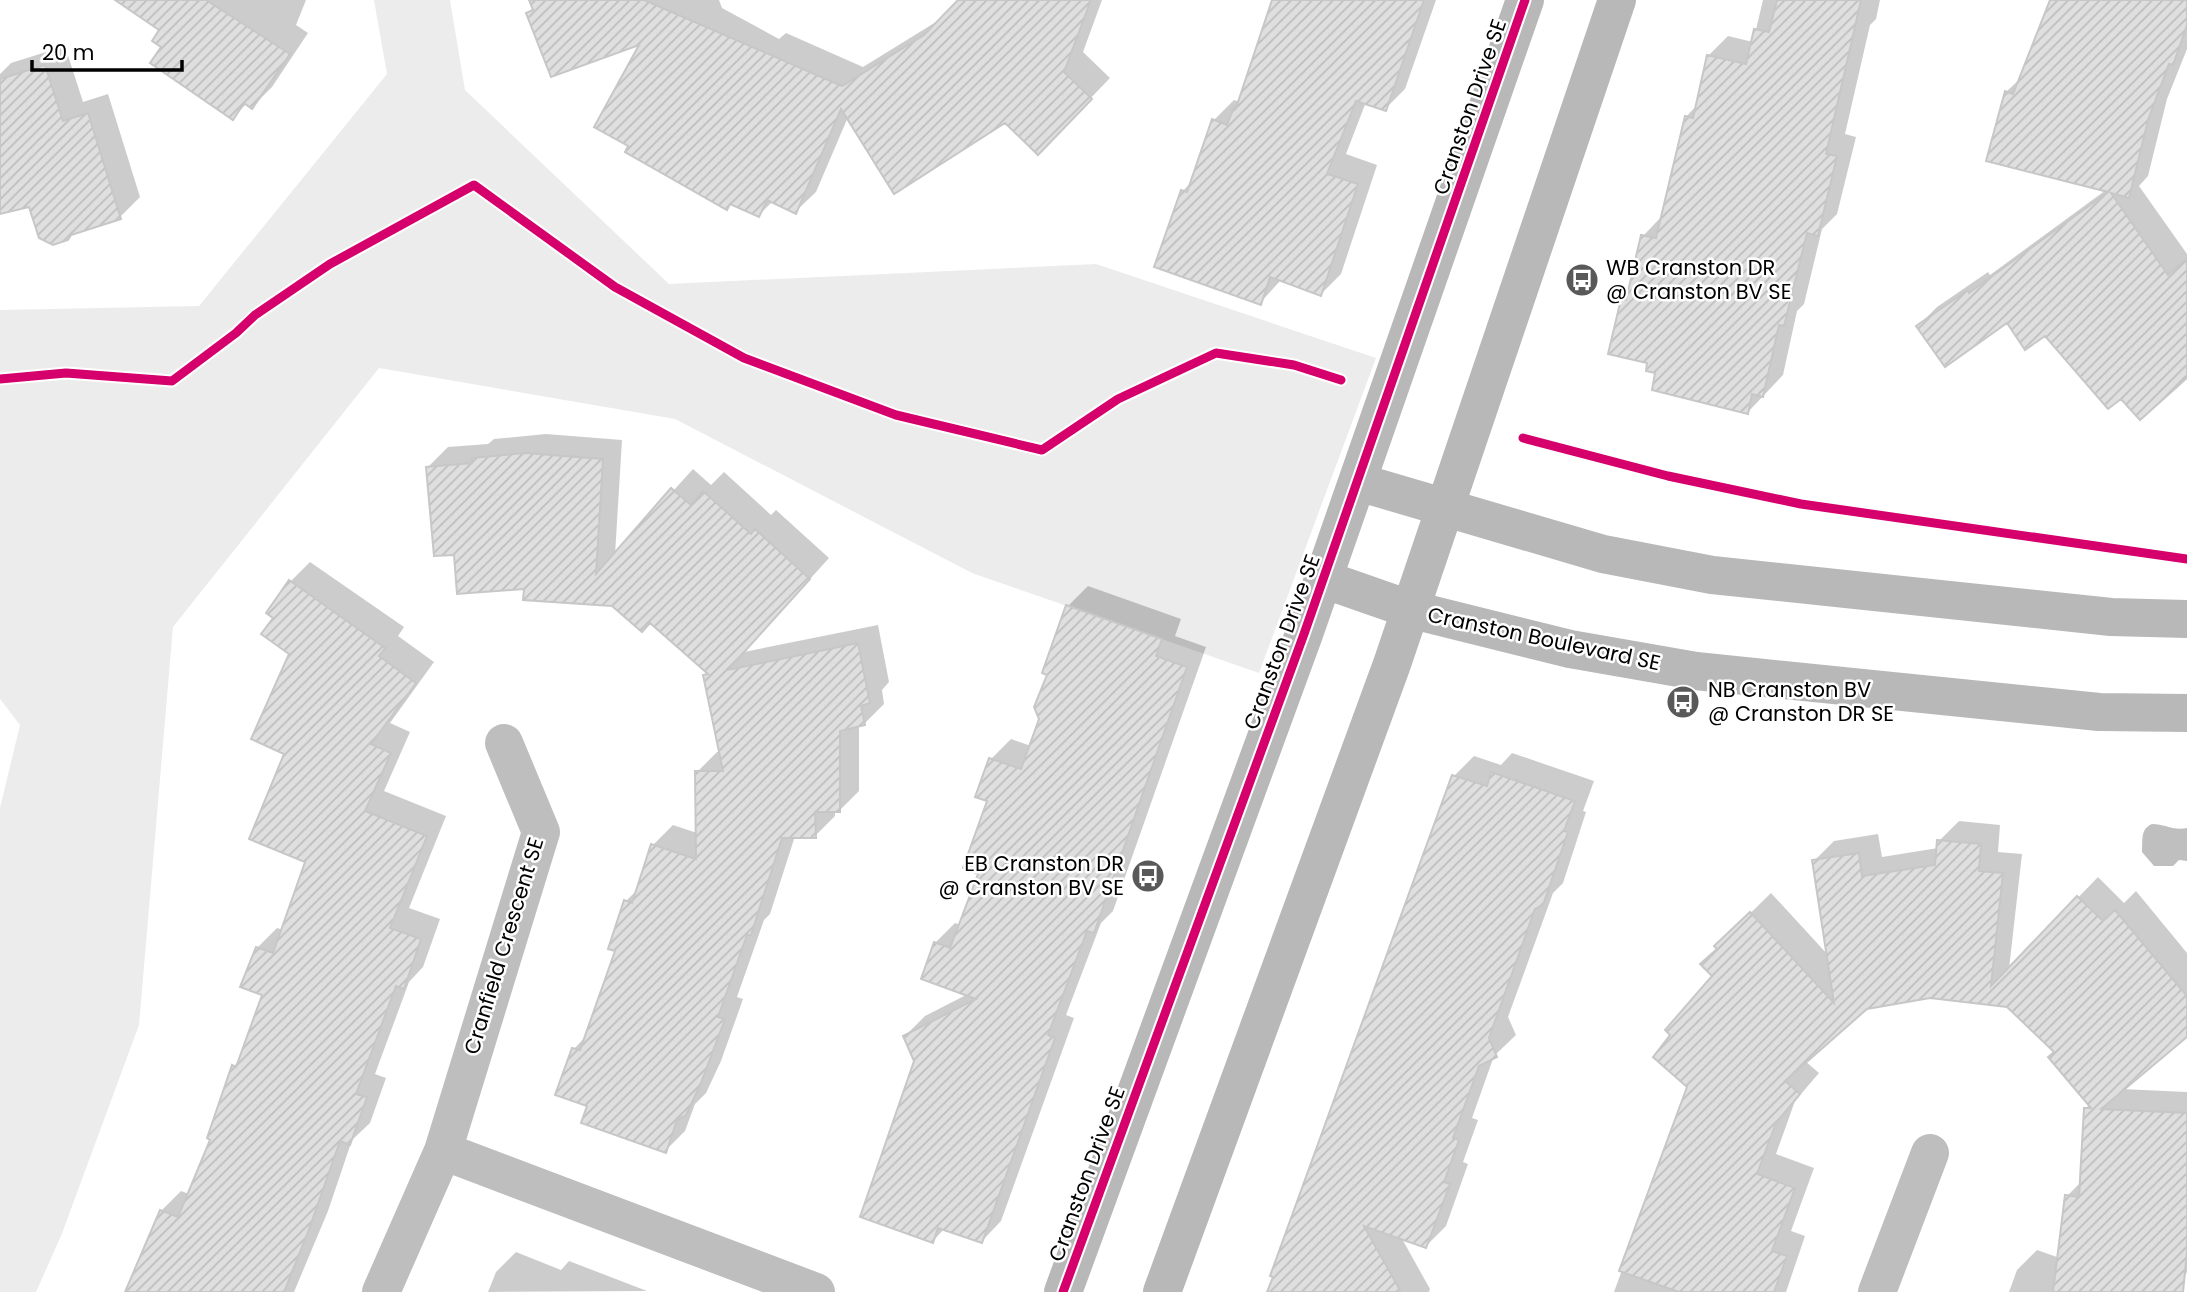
<svg xmlns="http://www.w3.org/2000/svg" width="2187" height="1292" font-family="Poppins,sans-serif">
  <defs>
    <pattern id="building-hatch" width="6" height="6" patternUnits="userSpaceOnUse" patternTransform="scale(1.75)"><rect width="6" height="6" fill="#dfdfdf"/><path d="M-1 1l2-2M0 6l6-6M5 7l2-2" fill="none" stroke="#bebebe"/></pattern>
  </defs>
  <rect width="100%" height="100%" fill="#fff"/>
  <path fill="#ececec" d="M 374,0 L 450,0 L 465,90 L 669,284 L 1096,264 L 1376,358 L 1259,673 L 972,573 L 675,419 L 379,368 L 173,627 L 139,1025 L 61,1236 L 36,1292 L 0,1292 L 0,808 L 20,725 L 0,699 L 0,310 L 199,306 L 387,74 Z"/>
  <path fill="#bfbfbf" d="M 2152,824 C 2165,824 2173,831 2187,828 L 2187,861 L 2179,860 L 2173,866 L 2154,866 L 2142,852 C 2143,840 2140,829 2152,824 Z"/>
  <path fill="#0003" d="M 134,0 L 306,0 L 296,25 L 308,33 L 272,87 L 252,107 L 247,103 L 233,118 L 163,47 L 162,30 Z
    M 532,0 L 719,0 L 722,8 L 779,39 L 786,33 L 863,67 L 944,17 L 960,0 L 1102,0 L 1083,52 L 1110,78 L 1058,132 L 1006,121 L 848,117 L 816,192 L 796,211 L 773,201 L 759,215 L 732,203 L 727,208 L 631,145 L 643,42 L 528,13 L 534,7 Z
    M 1274,0 L 1436,0 L 1405,89 L 1385,109 L 1366,102 L 1346,154 L 1377,165 L 1341,274 L 1321,294 L 1281,280 L 1260,303 L 1183,191 L 1193,180 L 1214,120 L 1234,100 L 1240,102 Z
    M 1763,0 L 1880,0 L 1876,19 L 1870,25 L 1845,134 L 1856,137 L 1837,214 L 1822,229 L 1804,304 L 1797,311 L 1783,375 L 1748,412 L 1657,372 L 1649,361 L 1622,300 L 1630,292 L 1643,236 L 1663,215 L 1686,117 L 1697,105 L 1708,56 L 1728,36 L 1753,42 Z
    M 2051,0 L 2187,0 L 2187,49 L 2167,99 L 2148,176 L 2139,186 L 2187,254 L 2187,376 L 2121,396 L 2045,334 L 2007,320 L 1918,326 L 1937,307 L 1988,272 L 1990,275 L 2106,190 L 2006,92 L 2022,77 Z
    M 65,46 L 83,102 L 108,94 L 140,197 L 120,217 L 73,232 L 0,110 L 0,74 L 11,63 Z
    M 546,434 L 622,440 L 615,555 L 693,469 L 711,485 L 724,472 L 771,515 L 776,510 L 829,558 L 744,652 L 878,625 L 889,682 L 882,690 L 884,704 L 864,724 L 859,725 L 859,791 L 839,811 L 835,811 L 835,816 L 815,836 L 795,836 L 770,914 L 764,920 L 737,997 L 743,999 L 721,1061 L 706,1093 L 695,1104 L 685,1131 L 665,1151 L 589,1105 L 574,1049 L 587,1035 L 618,950 L 626,901 L 639,888 L 653,845 L 673,825 L 697,833 L 697,772 L 717,752 L 721,752 L 705,676 L 709,672 L 650,621 L 613,604 L 525,587 L 456,553 L 428,467 L 448,447 L 488,444 L 494,439 Z
    M 310,562 L 404,627 L 398,636 L 434,662 L 390,723 L 410,732 L 384,791 L 446,816 L 409,908 L 440,919 L 423,967 L 409,982 L 375,1074 L 386,1078 L 370,1123 L 352,1140 L 328,1211 L 294,1292 L 127,1292 L 161,1211 L 181,1191 L 189,1194 L 213,1139 L 234,1066 L 241,1059 L 264,994 L 257,948 L 277,928 L 283,930 L 308,861 L 286,753 L 291,654 L 276,617 L 290,582 Z
    M 1088,586 L 1181,619 L 1175,636 L 1206,647 L 1113,911 L 1101,923 L 1066,1015 L 1074,1018 L 1001,1221 L 982,1241 L 945,1228 L 933,1241 L 916,1061 L 905,1036 L 925,1016 L 968,994 L 935,943 L 955,923 L 961,925 L 980,872 L 989,800 L 991,759 L 1011,739 L 1031,746 L 1041,718 L 1049,674 L 1068,606 Z
    M 1512,753 L 1594,781 L 1583,811 L 1586,812 L 1563,883 L 1553,893 L 1508,1017 L 1516,1035 L 1494,1056 L 1472,1118 L 1478,1120 L 1463,1162 L 1468,1164 L 1446,1226 L 1426,1246 L 1401,1237 L 1430,1289 L 1429,1292 L 1269,1292 L 1454,776 L 1474,756 L 1501,765 Z
    M 1959,821 L 2000,825 L 1998,852 L 2022,854 L 2009,969 L 2098,877 L 2124,903 L 2136,891 L 2187,953 L 2187,1035 L 2121,1089 L 2187,1092 L 2187,1272 L 2176,1292 L 2009,1292 L 2017,1270 L 2037,1250 L 2057,1257 L 2060,1254 L 2067,1196 L 2082,1181 L 2085,1109 L 2090,1104 L 2056,1051 L 2008,1005 L 1930,996 L 1866,1007 L 1805,1061 L 1819,1073 L 1795,1101 L 1776,1154 L 1814,1168 L 1791,1231 L 1805,1236 L 1786,1292 L 1614,1292 L 1689,1086 L 1714,976 L 1719,949 L 1717,946 L 1771,893 L 1829,956 L 1814,861 L 1834,841 L 1878,834 L 1882,857 L 1938,848 L 1939,841 Z
    M 516,1252 L 561,1270 L 569,1261 L 647,1291 L 488,1292 L 496,1272 Z"/>
  <path fill="url(#building-hatch)" stroke="#c7c7c7" stroke-width="2" d="M 115,0 L 206,0 L 290,54 L 252,109 L 244,103 L 233,120 L 150,63 L 161,47 L 152,41 L 159,30 Z
    M 529,0 L 644,0 L 842,86 L 924,35 L 958,0 L 1091,0 L 1064,72 L 1092,99 L 1038,155 L 1005,123 L 894,194 L 841,109 L 796,214 L 767,200 L 759,217 L 730,204 L 727,210 L 625,152 L 628,146 L 594,127 L 639,45 L 551,77 L 526,13 L 533,10 Z
    M 1272,0 L 1424,0 L 1386,111 L 1356,101 L 1327,174 L 1358,184 L 1321,296 L 1270,277 L 1261,305 L 1154,267 L 1181,190 L 1187,192 L 1212,119 L 1227,125 L 1234,107 L 1236,108 Z
    M 1777,0 L 1861,0 L 1826,154 L 1837,156 L 1818,236 L 1807,233 L 1784,326 L 1779,325 L 1763,397 L 1752,394 L 1748,414 L 1652,390 L 1655,373 L 1646,371 L 1647,363 L 1608,354 L 1621,299 L 1626,300 L 1641,235 L 1656,238 L 1685,116 L 1693,118 L 1707,55 L 1746,64 L 1754,29 L 1769,32 Z
    M 2050,0 L 2187,0 L 2187,25 L 2173,65 L 2169,64 L 2148,120 L 2129,198 L 2111,193 L 2168,275 L 2187,258 L 2187,378 L 2140,420 L 2121,399 L 2108,409 L 2045,336 L 2025,350 L 2007,323 L 1945,367 L 1916,326 L 1968,290 L 1969,293 L 2108,192 L 1986,161 L 2005,91 L 2013,94 Z
    M 45,65 L 63,121 L 88,113 L 121,219 L 71,235 L 68,240 L 53,245 L 39,238 L 29,207 L 0,214 L 0,79 Z
    M 525,453 L 603,459 L 596,574 L 671,488 L 691,505 L 703,491 L 751,534 L 755,529 L 810,579 L 728,670 L 858,643 L 870,703 L 861,706 L 865,725 L 840,731 L 840,812 L 815,812 L 816,838 L 782,838 L 751,935 L 747,935 L 718,1017 L 725,1019 L 701,1083 L 686,1115 L 677,1120 L 666,1153 L 581,1123 L 587,1106 L 555,1095 L 572,1048 L 580,1050 L 615,951 L 608,949 L 624,900 L 632,903 L 651,844 L 696,859 L 695,771 L 723,771 L 703,675 L 708,674 L 650,623 L 642,632 L 612,606 L 523,600 L 524,589 L 457,594 L 454,555 L 434,556 L 426,467 L 472,463 L 472,458 Z
    M 289,580 L 385,648 L 379,656 L 416,683 L 371,744 L 391,753 L 365,811 L 427,836 L 390,928 L 421,939 L 404,989 L 396,986 L 356,1094 L 367,1097 L 350,1145 L 340,1141 L 308,1232 L 284,1292 L 125,1292 L 160,1210 L 178,1217 L 210,1140 L 207,1138 L 232,1065 L 236,1067 L 262,995 L 240,987 L 256,947 L 273,953 L 305,862 L 249,839 L 284,754 L 251,739 L 289,654 L 261,634 L 273,618 L 266,613 Z
    M 1066,605 L 1162,639 L 1156,656 L 1187,667 L 1094,933 L 1087,931 L 1048,1035 L 1055,1038 L 982,1243 L 938,1228 L 933,1243 L 860,1217 L 914,1061 L 903,1036 L 976,999 L 921,979 L 934,942 L 950,948 L 978,874 L 963,868 L 987,801 L 975,797 L 989,758 L 1021,769 L 1039,719 L 1034,707 L 1047,675 L 1042,673 Z
    M 1491,772 L 1575,801 L 1564,831 L 1568,832 L 1543,905 L 1535,909 L 1489,1038 L 1497,1057 L 1479,1066 L 1453,1138 L 1459,1140 L 1444,1182 L 1450,1184 L 1426,1248 L 1364,1226 L 1401,1292 L 1267,1292 L 1273,1277 L 1270,1276 L 1452,775 L 1487,786 Z
    M 1937,840 L 1981,844 L 1979,871 L 2003,873 L 1991,986 L 2077,896 L 2103,921 L 2115,910 L 2187,996 L 2187,1037 L 2101,1109 L 2187,1113 L 2187,1252 L 2183,1292 L 2053,1292 L 2065,1195 L 2079,1197 L 2084,1108 L 2091,1108 L 2048,1057 L 2054,1052 L 2007,1007 L 1930,998 L 1867,1009 L 1785,1081 L 1800,1094 L 1776,1123 L 1757,1174 L 1795,1188 L 1772,1251 L 1787,1256 L 1774,1292 L 1679,1292 L 1619,1271 L 1687,1087 L 1653,1057 L 1670,1035 L 1665,1030 L 1712,976 L 1700,964 L 1717,949 L 1714,946 L 1750,912 L 1834,1003 L 1812,860 L 1859,853 L 1862,876 L 1935,865 Z"/>
  <g fill="none" stroke-linecap="round" stroke-linejoin="round">
    <path stroke="#bebebe" stroke-width="38" d="M 443,1151 L 816,1292
      M 381,1292 L 443,1151 L 541,832 L 504,743
      M 1877,1292 L 1930,1153"/>
    <path stroke="#b8b8b8" stroke-width="38" d="M 1358,482 L 1603,554 L 1712,575 L 2111,617 L 2187,619
      M 1323,579 L 1409,609 L 1570,649 L 1696,671 L 2099,712 L 2187,713
      M 1063,1292 L 1304,634 L 1525,0
      M 1162,1292 L 1392,664 L 1617,0"/>
    <defs>
      <path id="cycleway" d="M 0,379 L 66,373 L 172,381 L 236,333 L 255,315 L 330,264 L 474,185 L 615,287 L 744,358 L 896,415 L 1042,450 L 1118,399 L 1216,353 L 1294,365 L 1341,380
        M 1523,438 L 1668,476 L 1801,504 L 2187,559
        M 1063,1292 L 1304,634 L 1525,0"/>
    </defs>
    <use href="#cycleway" stroke="#fff" stroke-width="13"/>
    <use href="#cycleway" stroke="#d6006c" stroke-width="9"/>
  </g>
  <defs>
    <symbol id="bus-disc" viewBox="-11 -11 22 22"><circle r="9.5" fill="#595959" stroke="#fff"/><path d="M-5-6H5V4H4V6H2V4H-2V6H-4V4H-5ZM-3.5-4V0h7V-4ZM-3.5 1.2v1.5H-2V1.2ZM2 1.2v1.5H3.5V1.2Z" fill="#fff"/></symbol>
  </defs>
  <g fill-rule="evenodd">
    <use href="#bus-disc" x="1563" y="261" width="38" height="38"/>
    <use href="#bus-disc" x="1664" y="683" width="38" height="38"/>
    <use href="#bus-disc" x="1129" y="857" width="38" height="38"/>
  </g>
  <g text-anchor="middle" stroke-width="5" stroke-linejoin="round" paint-order="stroke">
    <g font-size="21" fill="#000" stroke="#fff">
      <text transform="translate(1470 107) rotate(-71)" y="7">Cranston Drive SE</text>
      <text transform="translate(1544 639) rotate(12)" y="7">Cranston Boulevard SE</text>
      <text transform="translate(1282 642) rotate(-70)" y="7">Cranston Drive SE</text>
      <text transform="translate(504 946) rotate(-73)" y="7">Cranfield Crescent SE</text>
      <text transform="translate(1087 1174) rotate(-70)" y="7">Cranston Drive SE</text>
    </g>
    <g font-size="21" fill="#000" stroke="#fff" text-anchor="start">
      <text x="1606" y="275">WB Cranston DR<tspan x="1606" dy="24">@ Cranston BV SE</tspan></text>
      <text x="1708" y="697">NB Cranston BV<tspan x="1708" dy="24">@ Cranston DR SE</tspan></text>
      <text x="1124" y="871" text-anchor="end">EB Cranston DR<tspan x="1124" dy="24">@ Cranston BV SE</tspan></text>
    </g>
  </g>
  <path d="M32 60v10h150v-10" fill="none" stroke="#000000" stroke-width="3.5"/>
  <text x="42" y="60" font-size="21" fill="#000000" stroke="#ffffff" stroke-width="5" paint-order="stroke">20 m</text>
</svg>
